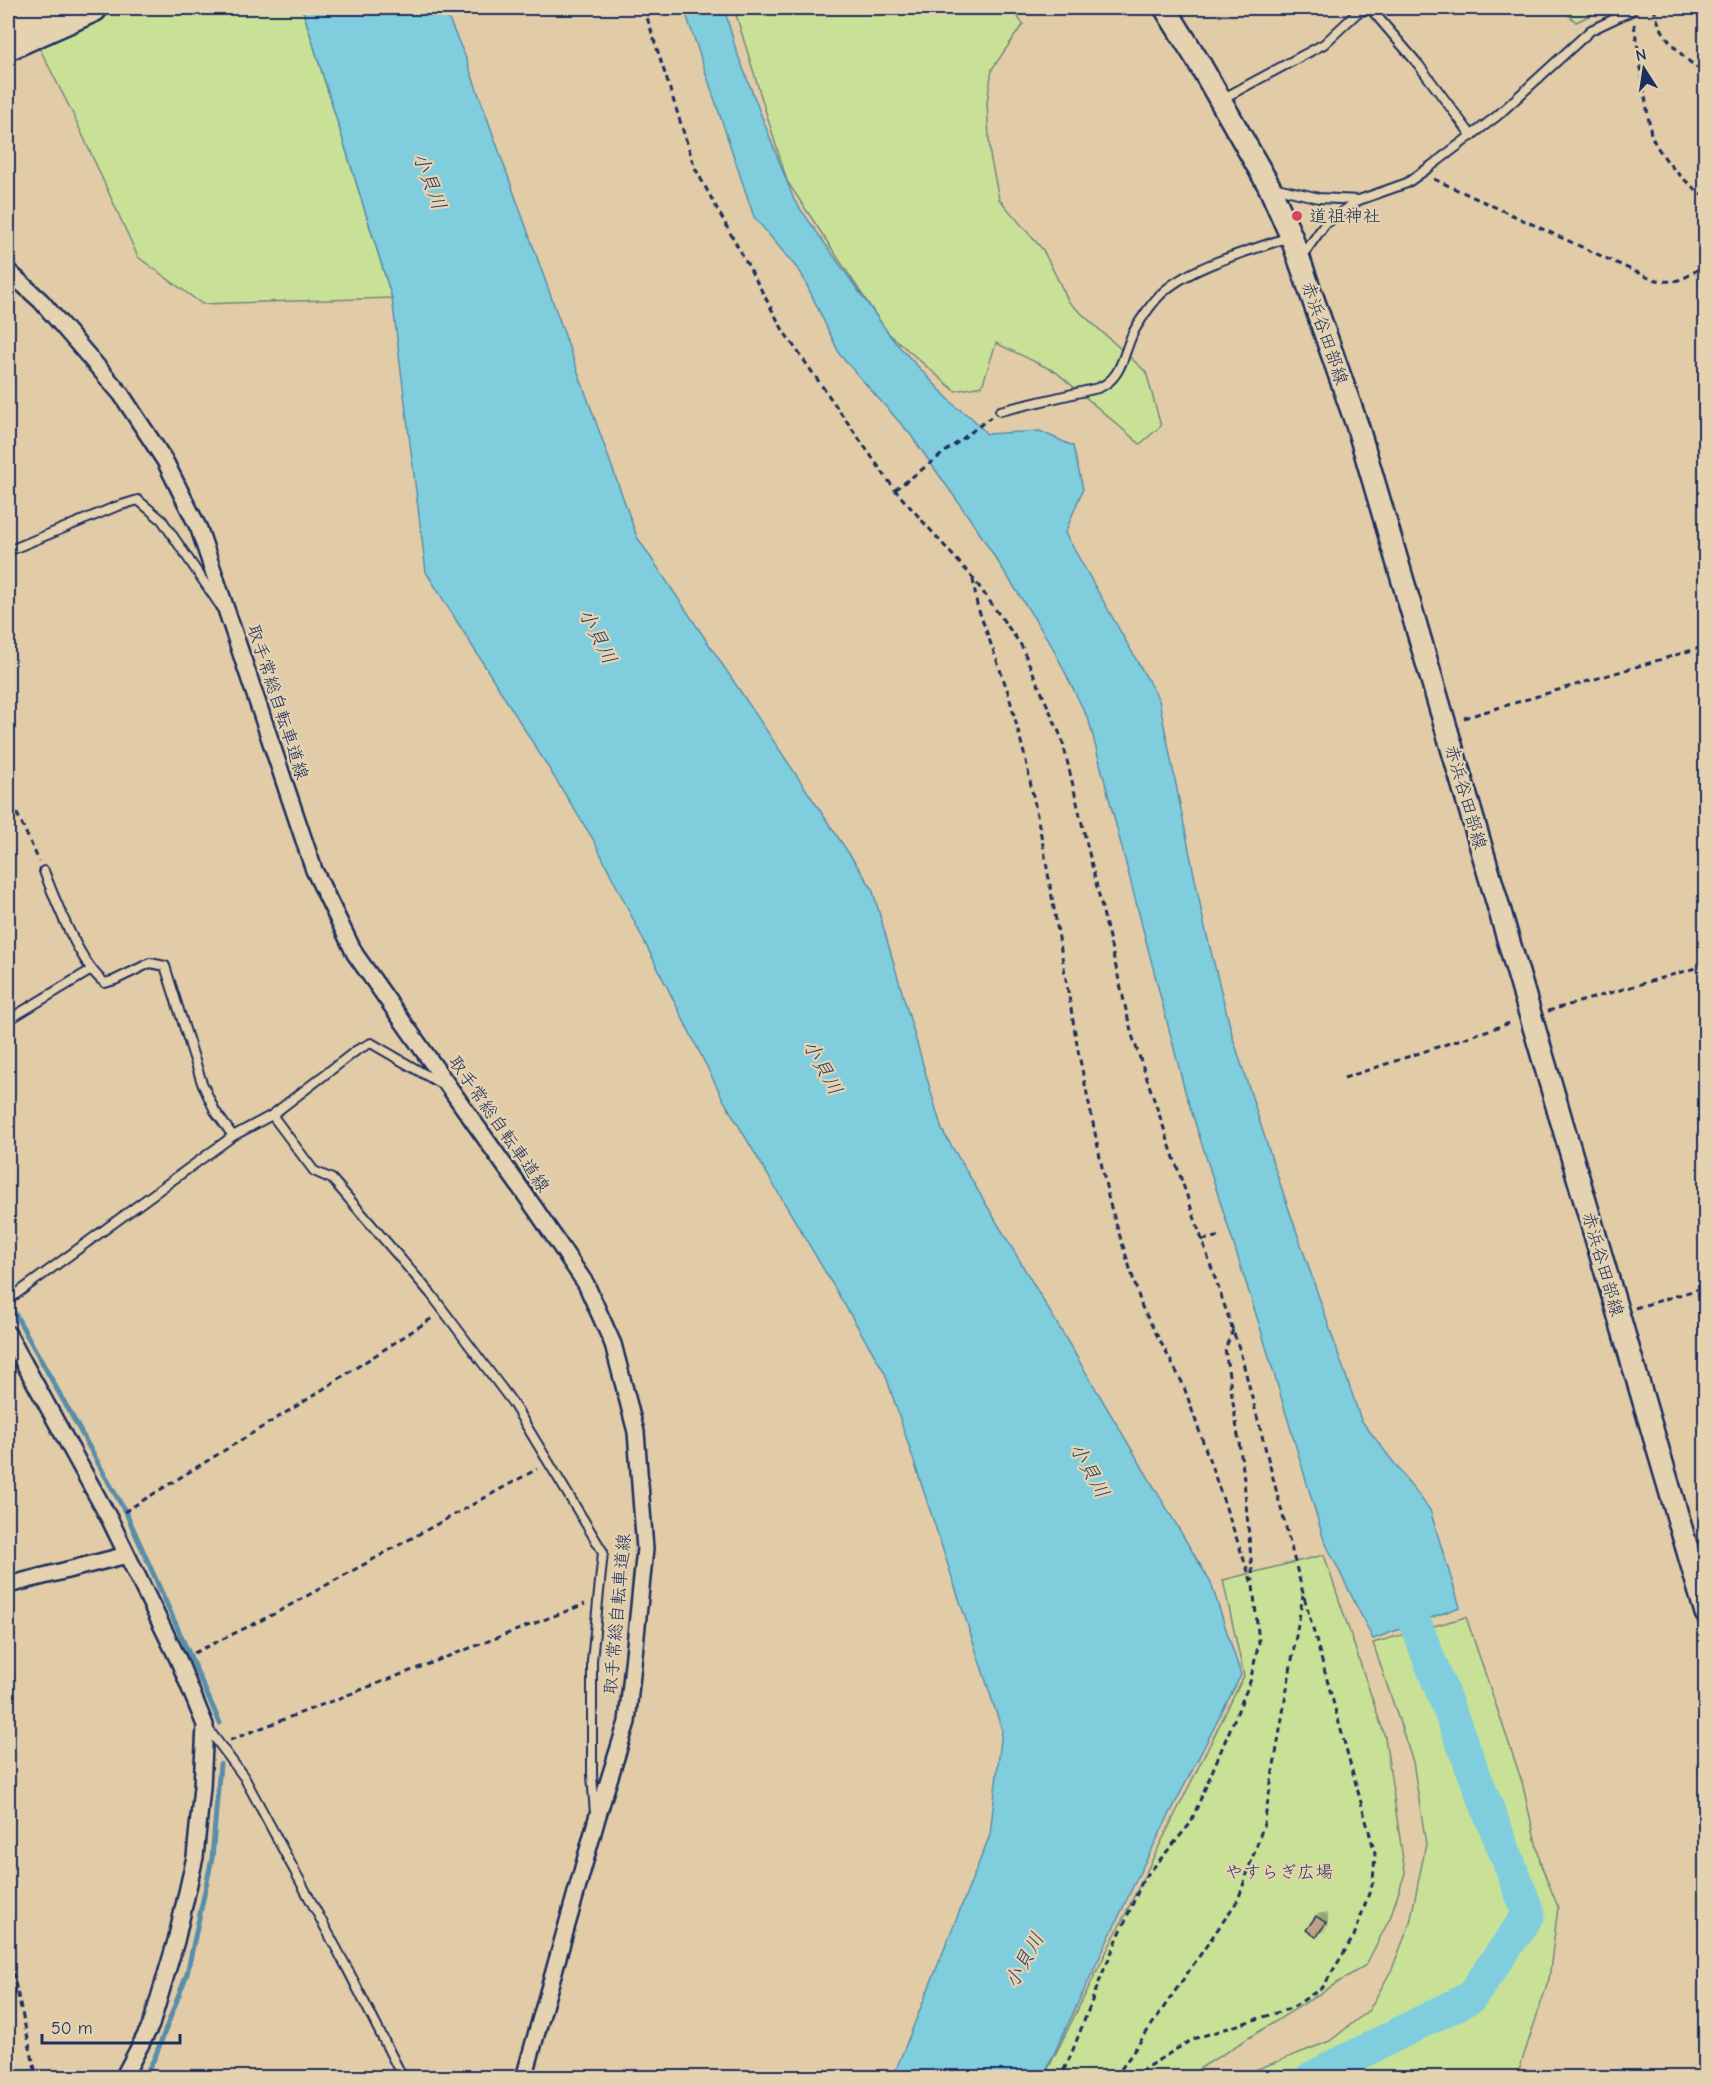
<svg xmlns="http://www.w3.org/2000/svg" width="1713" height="2085" font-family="'Comic Neue','Klee One',sans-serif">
  <defs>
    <filter id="shadow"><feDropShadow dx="5.5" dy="-5.5" stdDeviation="1.5" flood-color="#0004"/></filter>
  </defs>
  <rect width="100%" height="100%" fill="#e2cca8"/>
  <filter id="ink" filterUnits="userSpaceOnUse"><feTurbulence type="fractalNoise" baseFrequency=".0167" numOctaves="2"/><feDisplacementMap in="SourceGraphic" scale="12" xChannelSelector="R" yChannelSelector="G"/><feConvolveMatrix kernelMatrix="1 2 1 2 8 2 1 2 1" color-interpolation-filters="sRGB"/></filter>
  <g filter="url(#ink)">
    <path fill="#c9e197" stroke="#72887a" stroke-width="1.5" d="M 19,8 L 302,8 L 392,298 L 202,304 L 138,257 L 73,114 Z
      M 734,8 L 1011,8 L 1023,24 L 992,69 L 987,103 L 990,155 L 999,199 L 1043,250 L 1069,302 L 1146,372 L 1161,426 L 1140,444 L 1056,372 L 996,343 L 982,386 L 955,391 L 887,332 L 787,181 Z
      M 1561,8 L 1605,8 L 1576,22 Z
      M 1324,1555 L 1385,1737 L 1405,1873 L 1390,1918 L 1366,1965 L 1186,2077 L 1052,2078 L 1046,2073 L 1244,1676 L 1223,1580 Z
      M 1466,1617 L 1522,1782 L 1541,1865 L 1558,1907 L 1549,1979 L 1519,2070 L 1500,2078 L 1237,2077 L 1330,2041 L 1369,2010 L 1392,1969 L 1410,1923 L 1426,1844 L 1413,1762 L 1373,1643 Z"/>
    <path fill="#80cedd" stroke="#588eaa" stroke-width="1.5" d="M 302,8 L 444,8 L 465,56 L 637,537 L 872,888 L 942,1130 L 1211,1583 L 1241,1675 L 1138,1876 L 1043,2077 L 893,2077 L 990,1835 L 1002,1730 L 885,1373 L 724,1101 L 593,839 L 426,572 L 392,298 Z
      M 684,8 L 724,8 L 736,50 L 794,200 L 894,341 L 956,407 L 972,418 L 987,434 L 1040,431 L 1073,446 L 1083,489 L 1065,533 L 1159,700 L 1204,924 L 1233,1038 L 1272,1160 L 1361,1420 L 1430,1510 L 1460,1607 L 1373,1639 L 1324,1540 L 1260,1327 L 1185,1091 L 1089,721 L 1052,646 L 973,523 L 910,434 L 840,355 L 801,273 L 754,217 Z"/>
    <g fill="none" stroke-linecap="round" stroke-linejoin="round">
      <path stroke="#588eaa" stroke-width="5" d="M 8,1301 L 127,1515 L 220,1723
        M 144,2078 L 155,2057 L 187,1974 L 212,1858 L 220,1764"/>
      <path stroke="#80cedd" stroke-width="33" d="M 1311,2078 L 1471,1997 L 1529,1914 L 1412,1615 L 1397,1584"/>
    </g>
    <path fill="#bda284" stroke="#1b2f5e" stroke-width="1.5" filter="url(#shadow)" d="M 1316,1916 L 1326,1923 L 1316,1937 L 1306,1930 Z"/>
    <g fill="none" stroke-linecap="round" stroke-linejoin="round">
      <defs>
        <path id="lane" d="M 1222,99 L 1324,44 L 1357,13 L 1370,8 L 1418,64 L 1472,136
          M 1273,187 L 1319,198 L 1359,200 L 1325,224 L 1302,256
          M 1359,200 L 1407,183 L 1431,166 L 1497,116 L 1591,30 L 1631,11
          M 1000,411 L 1098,388 C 1122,379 1123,354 1133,333 C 1138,323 1152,303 1160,295 C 1189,266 1250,251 1289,237
          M 8,551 L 115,507 L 138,500 L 162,520 L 219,604
          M 44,871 C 55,900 80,965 105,983 L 115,980 L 150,963 L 165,966 L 202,1083 L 215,1111 L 233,1136
          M 8,1020 L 91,970
          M 272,1115 L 314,1171 L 332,1179 L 431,1294 L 512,1402 L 603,1552 L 592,1661 L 592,1775 L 595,1814
          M 8,1300 L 233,1136 L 272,1115 L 357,1050 L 371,1043 L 443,1085
          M 206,1726 L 244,1777 L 347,1968 L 403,2078"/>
        <path id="street" d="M 8,271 L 41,301 L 121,394 L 165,461 L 199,529 L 314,870 L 355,954 L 536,1210 L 586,1284 L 613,1344 L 636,1432 L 645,1549 L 627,1722 L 597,1818 L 524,2078
          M 8,1334 L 110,1520 L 178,1659 L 205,1725 L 202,1787 L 195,1857 L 176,1941 L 151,2025 L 123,2078
          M 8,1585 L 127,1555"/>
        <path id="secondary" d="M 1165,8 L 1198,61 L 1269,186 L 1291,236 L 1358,428 L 1706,1613"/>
        <path id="highway" d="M 8,20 L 36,8
          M 8,46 L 93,8"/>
      </defs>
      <use href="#lane" stroke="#1b2f5e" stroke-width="12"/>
      <use href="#street" stroke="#1b2f5e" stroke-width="20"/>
      <use href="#secondary" stroke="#1b2f5e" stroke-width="26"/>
      <use href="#highway" stroke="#1b2f5e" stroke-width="32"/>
      <path stroke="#1b2f5e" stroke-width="3" stroke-dasharray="6 4.5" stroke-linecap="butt" d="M 644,8 L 695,168 L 784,332 L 895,490 L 973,578 L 1021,645 L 1062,739 L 1132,1035 L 1240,1351 L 1303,1593 L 1375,1853 L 1373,1882 L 1354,1936 L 1323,1987 L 1292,2008 L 1193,2039 L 1129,2078
        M 1654,8 C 1660,38 1682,56 1706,75
        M 1634,24 L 1651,135 C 1663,161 1683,180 1706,198
        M 1434,179 L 1649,278 C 1676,286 1684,279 1706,264
        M 895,490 L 991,417
        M 973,579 L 977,605 L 1008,692 L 1026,761 L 1044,850 L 1078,1050 L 1109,1201 L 1142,1307 L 1183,1384 L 1253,1586 L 1259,1642 L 1250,1682 L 1190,1824 L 1143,1880 L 1103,1972 L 1071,2055 L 1060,2078
        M 1464,718 L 1706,646
        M 8,794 L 39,861
        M 1548,1011 L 1706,965
        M 1344,1078 L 1513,1022
        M 1202,1240 L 1221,1236
        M 1635,1308 L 1706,1287
        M 1233,1330 L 1225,1349 L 1243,1469 L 1253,1581
        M 124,1512 L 308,1399 L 434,1317
        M 194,1653 L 274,1614 L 537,1469
        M 230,1740 L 585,1604
        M 8,1952 L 37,2078
        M 1115,2078 L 1238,1900 L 1264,1824 L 1303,1595"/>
      <use href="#lane" stroke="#e5d2b0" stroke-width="8"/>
      <use href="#street" stroke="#e5d2b0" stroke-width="15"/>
      <use href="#secondary" stroke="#e5d2b0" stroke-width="21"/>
      <use href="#highway" stroke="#e5d2b0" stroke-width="27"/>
    </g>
  </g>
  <circle fill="#d1495b" stroke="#e5d2b0" stroke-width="2" cx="1297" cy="216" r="6"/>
  <g text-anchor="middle" stroke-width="4.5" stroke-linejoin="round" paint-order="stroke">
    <g font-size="18" fill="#1b2f5e" stroke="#e5d2b0" text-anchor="start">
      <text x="1309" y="222">道祖神社</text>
    </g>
    <g font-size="18" fill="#1b2f5e" stroke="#e5d2b0">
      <text transform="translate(1325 333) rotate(71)" y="6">赤浜谷田部線</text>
      <text transform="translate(278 702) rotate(72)" y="6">取手常総自転車道線</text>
      <text transform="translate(1466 797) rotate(74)" y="6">赤浜谷田部線</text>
      <text transform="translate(499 1124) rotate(55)" y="6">取手常総自転車道線</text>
      <text transform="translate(1603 1264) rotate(74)" y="6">赤浜谷田部線</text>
      <text transform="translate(617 1614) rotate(-85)" y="6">取手常総自転車道線</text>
    </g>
    <g font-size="18" fill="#2c4164" stroke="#e5d2b0">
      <text x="1279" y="1878">やすらぎ広場</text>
    </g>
    <g font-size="20" font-style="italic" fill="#253f6b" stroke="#e5d2b0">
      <text transform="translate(430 181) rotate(69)" y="7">小貝川</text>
      <text transform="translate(598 636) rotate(63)" y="7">小貝川</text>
      <text transform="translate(823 1067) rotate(61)" y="7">小貝川</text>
      <text transform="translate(1090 1470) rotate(61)" y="7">小貝川</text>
      <text transform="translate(1024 1960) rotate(-61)" y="7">小貝川</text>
    </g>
  </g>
  <rect width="1713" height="2085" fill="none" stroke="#e5d2b0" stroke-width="30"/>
  <rect x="15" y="15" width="1683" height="2055" fill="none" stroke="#1b2f5e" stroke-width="2" filter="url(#ink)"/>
  <g transform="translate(1644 69) rotate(348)" stroke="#e5d2b0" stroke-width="4.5" paint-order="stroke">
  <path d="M0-4.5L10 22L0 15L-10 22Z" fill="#1b2f5e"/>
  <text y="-9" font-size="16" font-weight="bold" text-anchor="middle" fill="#1b2f5e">N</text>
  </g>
  <path d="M42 2034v9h138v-9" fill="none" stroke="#1b2f5e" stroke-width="3"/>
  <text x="51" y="2034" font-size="18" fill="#1b2f5e" stroke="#e5d2b0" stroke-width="4.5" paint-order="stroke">50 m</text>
</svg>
